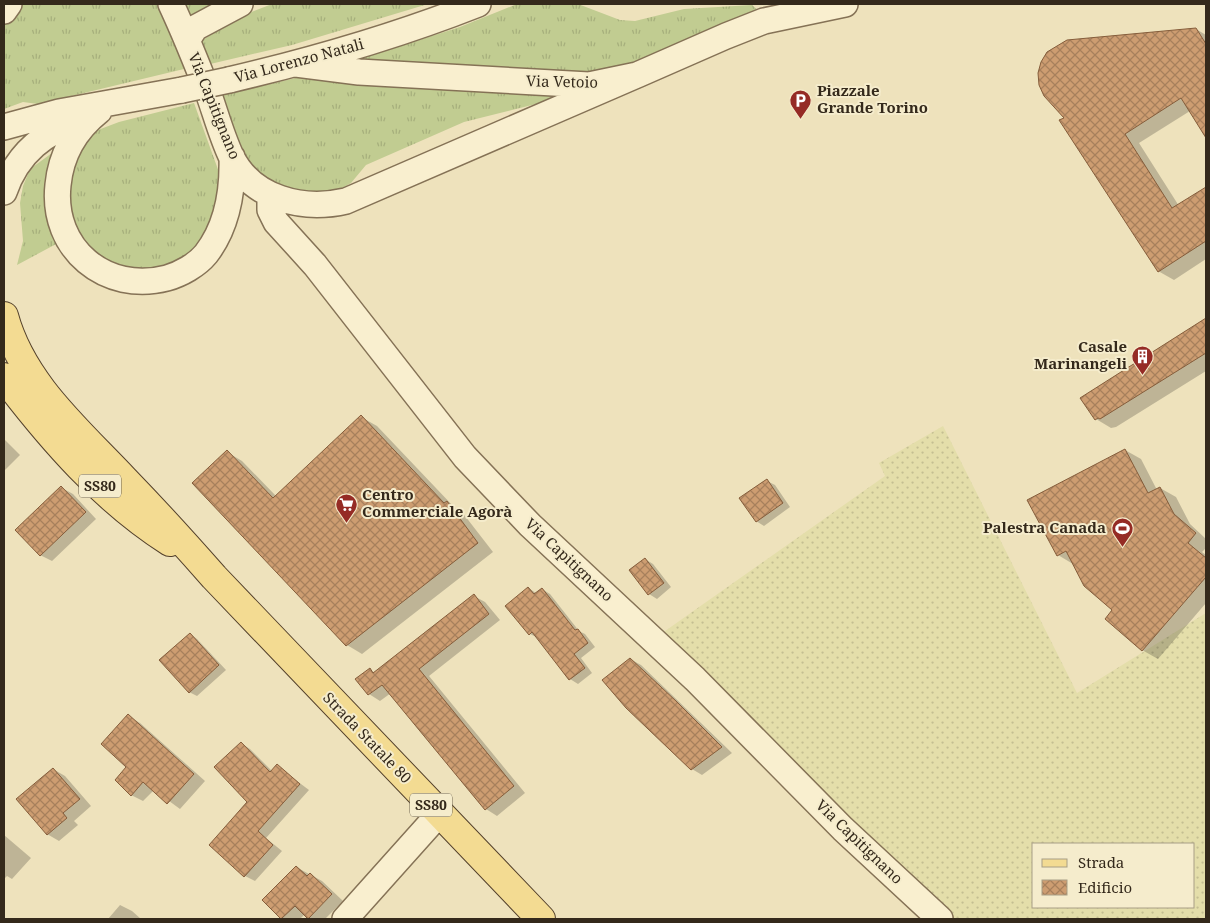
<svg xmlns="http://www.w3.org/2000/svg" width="1210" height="923" font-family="'Noto Serif',serif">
  <defs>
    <pattern id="farmland-dots" width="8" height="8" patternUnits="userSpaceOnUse" patternTransform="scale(1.25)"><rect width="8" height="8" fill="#e4deaa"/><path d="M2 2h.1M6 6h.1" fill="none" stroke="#c4be92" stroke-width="1.8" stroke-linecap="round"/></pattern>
    <pattern id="grass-tufts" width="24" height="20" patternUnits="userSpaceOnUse" patternTransform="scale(1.25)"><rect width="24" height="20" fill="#c1cc91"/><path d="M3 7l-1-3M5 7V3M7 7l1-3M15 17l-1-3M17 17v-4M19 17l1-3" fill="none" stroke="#a6af7c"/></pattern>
    <pattern id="building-cross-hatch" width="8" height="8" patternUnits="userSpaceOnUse" patternTransform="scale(1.25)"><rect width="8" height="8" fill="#cd9d71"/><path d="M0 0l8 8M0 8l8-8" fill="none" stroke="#a7805c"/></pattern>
  </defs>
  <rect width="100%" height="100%" fill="#eee2bc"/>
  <path fill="url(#farmland-dots)" fill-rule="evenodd" d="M 943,426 L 1077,693 L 1206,613 L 1206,919 L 949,919 L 658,636 L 885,476 L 879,463 ZM 1034,844 L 1194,844 L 1194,907 L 1034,907 Z"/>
  <path fill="url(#grass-tufts)" d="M 21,4 L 157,4 L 170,29 L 184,69 L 38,104 L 23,102 L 4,109 L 4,26 Z
    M 178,4 L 217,4 L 188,17 Z
    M 272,4 L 428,4 L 292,45 L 206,65 L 201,41 L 241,16 Z
    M 517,4 L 578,4 L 620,20 L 635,21 L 684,9 L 752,5 L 759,11 L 651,61 L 596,75 L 356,60 L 460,27 Z
    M 304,76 L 574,91 L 556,99 L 464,122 L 366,165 L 351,183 L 337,191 L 322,194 L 272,186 L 241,156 L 219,96 Z
    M 194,103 L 220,175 L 216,210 L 209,228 L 200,243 L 186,256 L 166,267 L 137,274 L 110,268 L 84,247 L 70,224 L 64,179 L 90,133 L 119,122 Z
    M 52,153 C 40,185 44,213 58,243 L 17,265 L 23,241 L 20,203 L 23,186 L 30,169 Z"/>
  <path fill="#0003" d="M 1196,29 L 1206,35 L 1206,136 L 1190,111 L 1139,143 L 1179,206 L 1206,188 L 1206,259 L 1174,280 L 1158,271 L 1066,119 Z
    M 1206,319 L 1206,371 L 1116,427 L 1111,428 L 1096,419 L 1082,398 Z
    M 361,417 L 377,426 L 454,507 L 462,512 L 493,552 L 362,654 L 347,645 L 194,483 L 227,452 L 242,461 L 276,496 Z
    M 4,439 L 20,455 L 4,471 Z
    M 1125,450 L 1141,459 L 1157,490 L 1160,488 L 1176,497 L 1190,524 L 1206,539 L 1206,548 L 1202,552 L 1206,555 L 1206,603 L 1158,659 L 1142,650 L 1114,610 L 1073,564 L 1058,555 Z
    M 767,481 L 775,485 L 790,507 L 764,526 L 756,521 Z
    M 62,488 L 73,494 L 96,519 L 52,561 L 40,555 Z
    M 645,559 L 653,564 L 671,587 L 657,599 L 649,594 Z
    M 528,588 L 536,593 L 542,589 L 550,594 L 579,631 L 585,634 L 595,647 L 581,658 L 592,673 L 578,684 L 570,679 L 538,638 L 530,634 Z
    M 474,596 L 485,602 L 500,620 L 429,676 L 525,793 L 497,816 L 486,809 L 391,693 L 380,701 L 369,694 L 357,679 L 370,670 L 375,673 Z
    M 190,634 L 197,639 L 226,670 L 197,696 L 189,692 Z
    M 630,659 L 641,665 L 732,753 L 702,775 L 692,769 Z
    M 129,716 L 140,723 L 205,781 L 180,809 L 154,790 L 143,801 L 131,795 L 128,767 Z
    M 241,743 L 250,749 L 272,771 L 277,766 L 309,790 L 266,838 L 282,851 L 255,881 L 245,876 L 249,802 Z
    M 53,769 L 65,776 L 91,806 L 74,821 L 78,825 L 59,841 L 47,834 Z
    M 4,835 L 31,858 L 12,879 L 7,876 L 4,879 Z
    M 296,867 L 322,881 L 343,901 L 325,919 L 311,919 L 305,914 L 300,919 L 284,919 L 264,900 Z
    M 120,905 L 132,911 L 141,919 L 108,919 Z"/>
  <path fill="url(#building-cross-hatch)" stroke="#855d3b" d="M 1196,28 L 1206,44 L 1206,138 L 1181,98 L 1125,134 L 1172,208 L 1206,187 L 1206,241 L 1158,272 L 1059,120 L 1064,118 L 1044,96 L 1039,85 L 1038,73 L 1041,62 L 1047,52 L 1067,40 Z
    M 1206,318 L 1206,353 L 1100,419 L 1098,418 L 1095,420 L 1080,398 Z
    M 361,415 L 444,503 L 447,501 L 478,543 L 346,646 L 192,483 L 227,450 L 273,498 Z
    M 1125,449 L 1148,493 L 1160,487 L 1174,514 L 1196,533 L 1188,543 L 1206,558 L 1206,577 L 1142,651 L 1105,619 L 1112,610 L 1084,586 L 1066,551 L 1057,556 L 1027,500 Z
    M 767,479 L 783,503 L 756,522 L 739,498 Z
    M 61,486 L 86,512 L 40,556 L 15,530 Z
    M 645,558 L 664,583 L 648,595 L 629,570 Z
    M 528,587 L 534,594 L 542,588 L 575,630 L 578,629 L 588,643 L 574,654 L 585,668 L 569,680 L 532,632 L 529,635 L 505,606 Z
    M 474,594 L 489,614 L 419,669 L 514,786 L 485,810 L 382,685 L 368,695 L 355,679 L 370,668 L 373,673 Z
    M 190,633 L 219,665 L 189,693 L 159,660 Z
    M 630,658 L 676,701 L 722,747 L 691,770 L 626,708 L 602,680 Z
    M 128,714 L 194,774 L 167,804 L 143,782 L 131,796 L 115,780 L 126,767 L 101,744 Z
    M 241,742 L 270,772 L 277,764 L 300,784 L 258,831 L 273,845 L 244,877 L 209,845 L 247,802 L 214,767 Z
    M 53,768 L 80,799 L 63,813 L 67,818 L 47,835 L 16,799 Z
    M 296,866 L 307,876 L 310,873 L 332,894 L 308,919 L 295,906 L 281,919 L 262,900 Z"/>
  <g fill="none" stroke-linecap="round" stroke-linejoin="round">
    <defs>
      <path id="minor" d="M 171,4 C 185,34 197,64 209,95 C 216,115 222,137 231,156 C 252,199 303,211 346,201 L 637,75
        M 4,11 L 9,4
        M 188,39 L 195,28 L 240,4
        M 296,64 L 359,72 L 589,85 L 637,75 L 726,36 L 764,21 L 845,4
        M 229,80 C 314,60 397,36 478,4
        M 99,111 C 75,130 61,154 58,185 C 51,249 106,294 167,278 C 181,274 197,265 206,254 C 227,227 233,191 232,157
        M 4,127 L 59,112 L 182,90
        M 4,192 C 18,151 45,133 84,117
        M 270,195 L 270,210 L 276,222 L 315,265 L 465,457 L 530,525 L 695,679 L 843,829 L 940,919
        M 345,919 L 439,814"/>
      <path id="major" d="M 4,316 C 22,383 78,430 124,479 C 155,511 185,544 214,577 L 541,919
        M 4,377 C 51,439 104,500 170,542"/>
    </defs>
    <use href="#minor" stroke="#857256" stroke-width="28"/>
    <use href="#major" stroke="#53402b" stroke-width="30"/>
    <use href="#minor" stroke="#f9efcf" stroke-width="25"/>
    <use href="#major" stroke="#f3db92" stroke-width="28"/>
    <defs>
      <path id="minor-bridge" d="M 182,90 L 229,80"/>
    </defs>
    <use href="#minor-bridge" stroke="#857256" stroke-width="28" stroke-linecap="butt"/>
    <use href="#minor-bridge" stroke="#f9efcf" stroke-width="25"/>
  </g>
  <defs>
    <symbol id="parking-pin" viewBox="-11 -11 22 30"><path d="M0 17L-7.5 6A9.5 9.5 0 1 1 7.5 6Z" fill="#952b25" stroke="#f5eccc"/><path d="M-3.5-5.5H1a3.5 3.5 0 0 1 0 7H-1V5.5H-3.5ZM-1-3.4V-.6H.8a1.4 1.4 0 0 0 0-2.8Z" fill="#fff"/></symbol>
    <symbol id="building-pin" viewBox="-11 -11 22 30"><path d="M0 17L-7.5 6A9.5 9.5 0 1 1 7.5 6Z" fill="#952b25" stroke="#f5eccc"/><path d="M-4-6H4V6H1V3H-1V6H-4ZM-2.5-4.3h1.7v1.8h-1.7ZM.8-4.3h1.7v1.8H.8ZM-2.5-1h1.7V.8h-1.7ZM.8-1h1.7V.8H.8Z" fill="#fff"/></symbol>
    <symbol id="supermarket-pin" viewBox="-11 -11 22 30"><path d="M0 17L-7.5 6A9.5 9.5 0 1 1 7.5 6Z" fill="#952b25" stroke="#f5eccc"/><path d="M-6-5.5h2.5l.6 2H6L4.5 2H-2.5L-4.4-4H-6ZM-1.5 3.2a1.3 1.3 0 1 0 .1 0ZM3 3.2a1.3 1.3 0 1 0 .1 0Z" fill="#fff"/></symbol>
    <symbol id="stadium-pin" viewBox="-11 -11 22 30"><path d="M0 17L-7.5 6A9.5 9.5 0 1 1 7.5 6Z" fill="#952b25" stroke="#f5eccc"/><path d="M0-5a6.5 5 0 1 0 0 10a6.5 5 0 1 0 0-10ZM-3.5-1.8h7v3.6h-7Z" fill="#fff"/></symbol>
  </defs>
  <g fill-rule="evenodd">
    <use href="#parking-pin" x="788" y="88" width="25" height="34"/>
    <use href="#building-pin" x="1130" y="344" width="25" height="34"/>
    <use href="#supermarket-pin" x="334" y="492" width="25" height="34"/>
    <use href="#stadium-pin" x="1110" y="516" width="25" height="34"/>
  </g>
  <g text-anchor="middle" stroke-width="4" stroke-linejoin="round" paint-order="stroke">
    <g fill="#f5eccc" stroke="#6e6450" stroke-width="1">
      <rect x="79" y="474.5" width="42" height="23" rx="4"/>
      <rect x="410" y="793.5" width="42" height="23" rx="4"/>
    </g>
    <g font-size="14" font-weight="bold" fill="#34291b">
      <text x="100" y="491">SS80</text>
      <text x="431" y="810">SS80</text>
    </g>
    <g font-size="15" fill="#34291b" stroke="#f5eccc">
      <text transform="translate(299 61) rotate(-15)" y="5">Via Lorenzo Natali</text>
      <text transform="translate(562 82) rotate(1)" y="5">Via Vetoio</text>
      <text transform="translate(214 106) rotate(68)" y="5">Via Capitignano</text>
      <text transform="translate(569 560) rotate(43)" y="5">Via Capitignano</text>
      <text transform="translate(367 738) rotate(46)" y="5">Strada Statale 80</text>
      <text transform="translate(859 842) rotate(44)" y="5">Via Capitignano</text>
    </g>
    <g font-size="15" font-weight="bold" fill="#34291b" stroke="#f5eccc" text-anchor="start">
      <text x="817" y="96">Piazzale<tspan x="817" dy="17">Grande Torino</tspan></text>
      <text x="1127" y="352" text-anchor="end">Casale<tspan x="1127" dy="17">Marinangeli</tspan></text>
      <text x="362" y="500">Centro<tspan x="362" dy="17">Commerciale Agorà</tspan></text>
      <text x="1106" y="533" text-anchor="end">Palestra Canada</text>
    </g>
  </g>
  <rect width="1210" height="923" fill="none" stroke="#34291b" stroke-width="10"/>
  <rect x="1032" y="843" width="162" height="65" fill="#f5eccc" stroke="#a89e85"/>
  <rect x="1042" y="859" width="25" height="8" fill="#f3db92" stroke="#a89e85"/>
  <text x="1078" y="868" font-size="15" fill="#34291b">Strada</text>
  <rect x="1042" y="880" width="25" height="15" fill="url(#building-cross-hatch)" stroke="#a89e85"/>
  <text x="1078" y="893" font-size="15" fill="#34291b">Edificio</text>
</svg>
